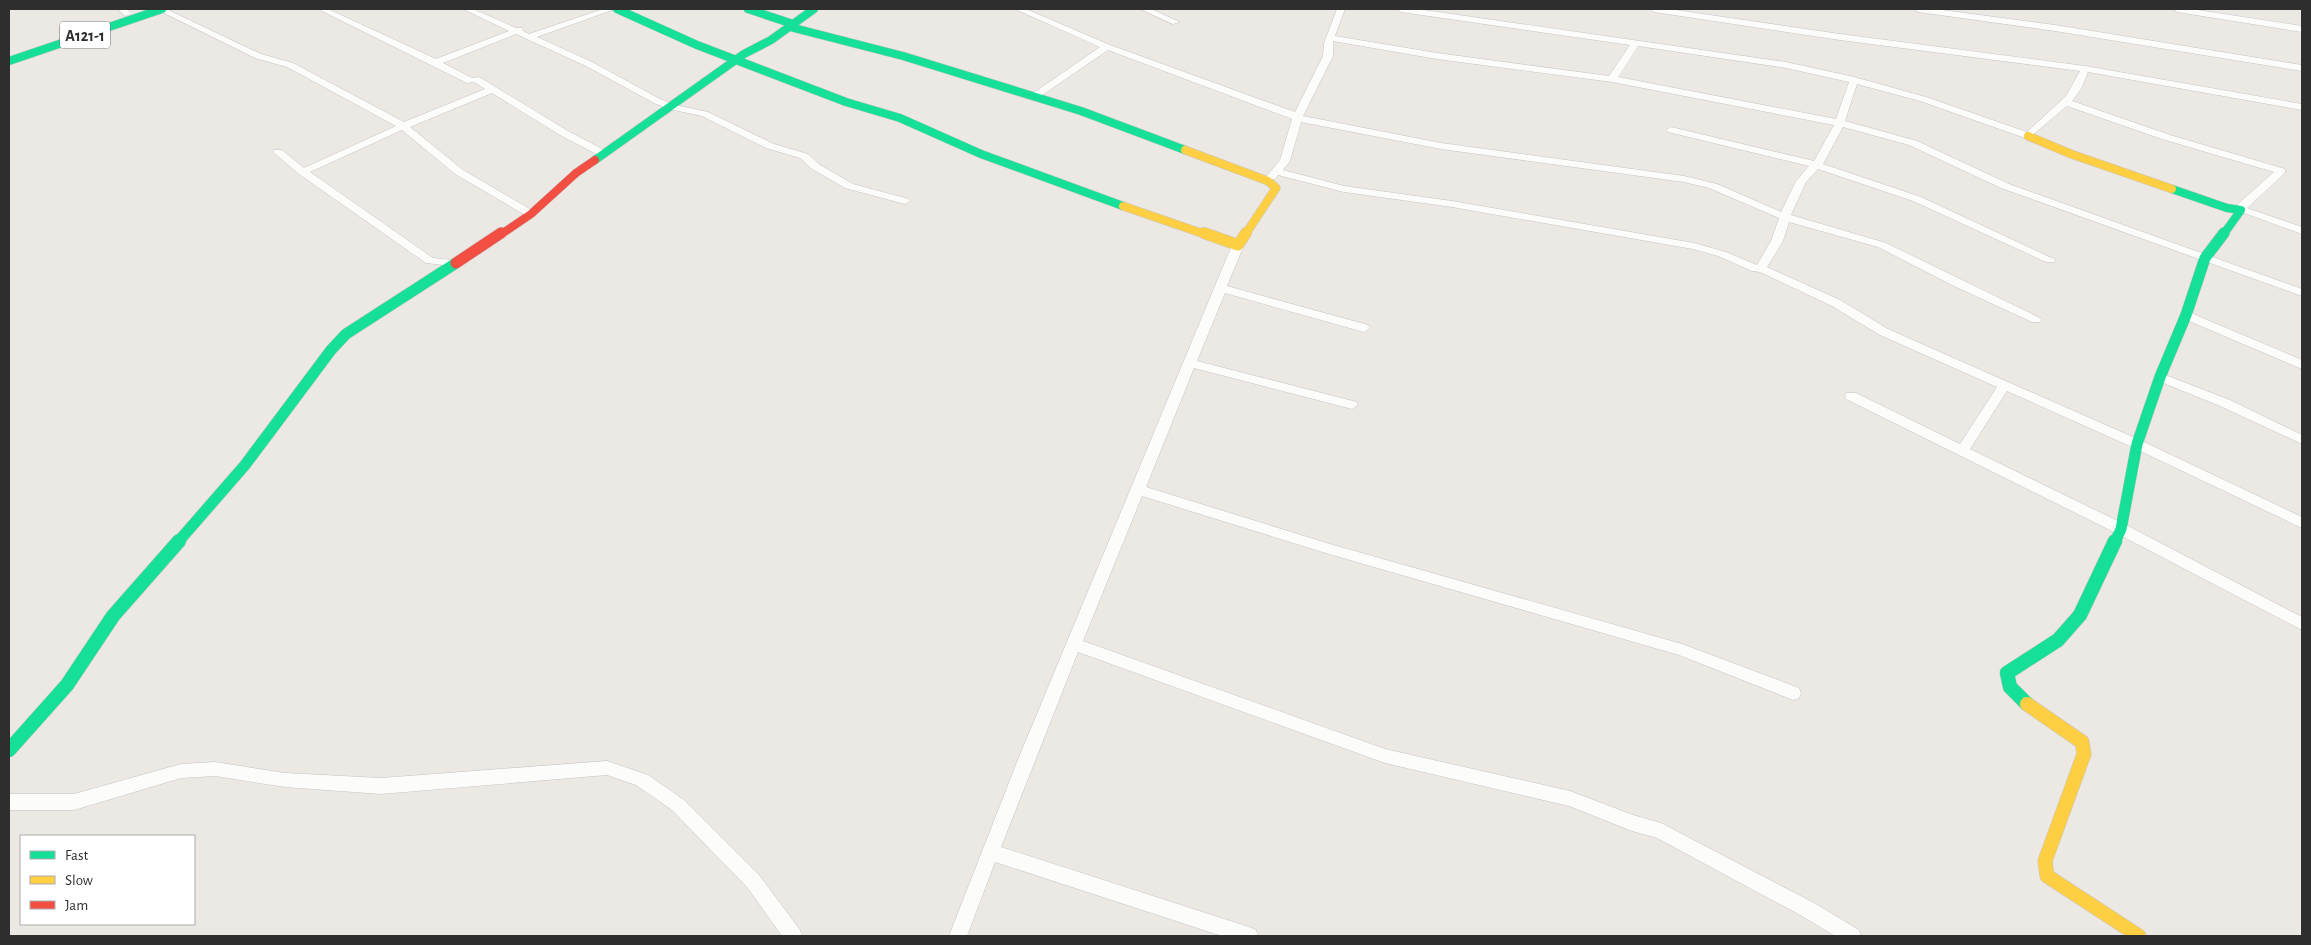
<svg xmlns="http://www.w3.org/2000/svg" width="2311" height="945" font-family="'Alegreya Sans',sans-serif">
  <rect width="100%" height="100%" fill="#ece8e4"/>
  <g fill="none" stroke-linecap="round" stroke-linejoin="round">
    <defs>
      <path id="street" d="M 118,9 L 127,9 L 132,14 L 125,16 Z
        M 156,9 L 166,9 L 261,54 L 293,63 L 404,122 L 485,89 L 474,82 L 467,83 L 318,9 L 328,9 L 436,59 L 509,31 L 463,9 L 473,9 L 516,28 L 522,28 L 523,31 L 529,34 L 603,9 L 615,9 L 537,37 L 592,62 L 660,99 L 675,105 L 708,112 L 774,144 L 808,154 L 820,165 L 853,184 L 909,199 L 910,201 L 905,204 L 845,188 L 812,169 L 800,158 L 766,148 L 702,116 L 669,109 L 654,103 L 586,66 L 516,34 L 443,63 L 472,78 L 479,77 L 568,131 L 608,152 L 608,156 L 600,156 L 560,135 L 492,93 L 410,127 L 463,170 L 535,212 L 535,216 L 527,216 L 455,174 L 402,130 L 310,172 L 433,258 L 453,260 L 459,263 L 453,266 L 426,263 L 299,174 L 273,152 L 274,150 L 282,150 L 304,168 L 396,126 L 287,67 L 255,58 Z
        M 1015,9 L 1026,9 L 1110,45 L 1295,112 L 1323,56 L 1324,43 L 1337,9 L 1345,9 L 1335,36 L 1437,53 L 1609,76 L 1630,45 L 1401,12 L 1397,9 L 1417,9 L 1786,62 L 1854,77 L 1926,97 L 2027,132 L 2066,96 L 2080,71 L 1840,40 L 1654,12 L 1650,9 L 1669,9 L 1840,34 L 2085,66 L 2302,104 L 2302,110 L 2088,72 L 2081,89 L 2072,101 L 2170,135 L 2285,169 L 2285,173 L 2247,208 L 2302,227 L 2302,234 L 2236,210 L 2239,203 L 2274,172 L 2162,139 L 2067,106 L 2028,139 L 1920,101 L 1857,84 L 1845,121 L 1917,141 L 2009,184 L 2302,289 L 2302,296 L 2001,188 L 1909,145 L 1843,127 L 1823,164 L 1921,197 L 2056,260 L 2054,262 L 2046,262 L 1913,201 L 1818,169 L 1806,182 L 1791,215 L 1886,243 L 2042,319 L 2040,322 L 2032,322 L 1954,286 L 1878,247 L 1789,222 L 1783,241 L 1767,267 L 1840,300 L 1888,329 L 2142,441 L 2302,517 L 2302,528 L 2132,447 L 2007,391 L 1970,449 L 2126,525 L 2302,617 L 2302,630 L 2116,533 L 1846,399 L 1845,396 L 1846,393 L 1856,393 L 1960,444 L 1997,387 L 1880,335 L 1832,306 L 1760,272 L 1752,271 L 1718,256 L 1693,249 L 1452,207 L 1344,192 L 1278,175 L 1275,179 L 1267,179 L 1266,177 L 1280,160 L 1292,119 L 1108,50 L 1038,98 L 1032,98 L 1032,94 L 1100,47 ZM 1333,41 L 1437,59 L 1612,82 L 1834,125 L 1814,161 L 1671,127 L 1666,130 L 1668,132 L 1809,166 L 1796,181 L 1781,212 L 1717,184 L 1684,176 L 1441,143 L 1303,116 L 1333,56 ZM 1638,46 L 1786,68 L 1849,82 L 1836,119 L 1618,77 ZM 1301,122 L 1441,149 L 1684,182 L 1709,188 L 1779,218 L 1771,241 L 1757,265 L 1726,252 L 1694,243 L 1452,201 L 1344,186 L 1283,170 L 1290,161 Z
        M 1140,9 L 1151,9 L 1180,22 L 1173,24 Z
        M 1914,9 L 1935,9 L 2055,25 L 2302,65 L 2302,71 L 2055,31 L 1918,12 Z
        M 2173,9 L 2191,9 L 2302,26 L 2302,32 L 2177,12 Z
        M 1238,242 L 1244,245 L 1227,286 L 1368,325 L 1370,328 L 1364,332 L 1225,293 L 1197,361 L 1357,402 L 1358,405 L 1352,409 L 1194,368 L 1146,487 L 1330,544 L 1682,644 L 1799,688 L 1801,693 L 1799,698 L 1793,700 L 1679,655 L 1329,554 L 1142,496 L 1083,641 L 1385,749 L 1570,791 L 1633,815 L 1661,823 L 1816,904 L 1859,930 L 1861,936 L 1835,936 L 1802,916 L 1657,838 L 1632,831 L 1569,806 L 1385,763 L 1078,652 L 1001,847 L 1249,927 L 1256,930 L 1258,936 L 1222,936 L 995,862 L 967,936 L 949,936 L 1017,762 L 1232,245 Z
        M 2186,311 L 2302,360 L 2302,369 L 2182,318 L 2180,315 Z
        M 2160,373 L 2230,400 L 2302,435 L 2302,444 L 2220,406 L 2156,380 L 2154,377 L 2156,374 Z
        M 607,761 L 648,775 L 684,800 L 759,875 L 800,930 L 802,936 L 782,936 L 747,887 L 672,810 L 636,785 L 607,775 L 381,794 L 285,787 L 215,776 L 181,778 L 74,810 L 9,810 L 9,794 L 74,794 L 181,764 L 215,762 L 285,773 L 381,778 Z"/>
      <path id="fast-far2" d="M 617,9 L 697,45 L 846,102 L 900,118 L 981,154 L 1123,206
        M 748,9 L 793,24 L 790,27 L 903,56 L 1081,111 L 1185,150
        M 9,61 L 162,9
        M 595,160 L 744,54 L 771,40 L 814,9
        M 2172,189 L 2227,208 L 2241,210 L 2223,235"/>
      <path id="fast-far1" d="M 178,542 L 245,465 L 331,350 L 346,334 L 456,263
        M 2115,542 L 2121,529 L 2137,444 L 2160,377 L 2186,315 L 2205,258 L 2224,233"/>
      <path id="fast" d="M 2027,704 L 2010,687 L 2007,673 L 2058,640 L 2080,615 L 2115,541
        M 9,750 L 67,685 L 113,616 L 179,541"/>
      <path id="slow-far2" d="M 2028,136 L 2071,154 L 2172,189
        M 1185,150 L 1268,181 L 1276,188 L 1245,235
        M 1123,206 L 1207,235"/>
      <path id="slow-far1" d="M 1204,233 L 1238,245 L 1246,233"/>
      <path id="slow" d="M 2027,704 L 2082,742 L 2084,754 L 2045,861 L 2047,876 L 2139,936"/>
      <path id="jam-far1" d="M 500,235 L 531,214 L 576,173 L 595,160"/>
      <path id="jam" d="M 456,263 L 501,233"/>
    </defs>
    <use href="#street" stroke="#c5c4c5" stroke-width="1"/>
    <use href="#fast-far2" stroke="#c5c4c5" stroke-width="9"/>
    <use href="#fast-far1" stroke="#c5c4c5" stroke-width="12"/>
    <use href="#fast" stroke="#c5c4c5" stroke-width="15"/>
    <use href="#slow-far2" stroke="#c5c4c5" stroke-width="9"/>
    <use href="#slow-far1" stroke="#c5c4c5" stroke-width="12"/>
    <use href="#slow" stroke="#c5c4c5" stroke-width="15"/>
    <use href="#jam-far1" stroke="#c5c4c5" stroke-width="9"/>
    <use href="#jam" stroke="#c5c4c5" stroke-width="12"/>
    <use href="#street" fill="#fcfcfb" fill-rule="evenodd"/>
    <use href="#fast-far2" stroke="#16e098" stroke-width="8"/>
    <use href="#fast-far1" stroke="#16e098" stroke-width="11"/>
    <use href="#fast" stroke="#16e098" stroke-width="14"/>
    <use href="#slow-far2" stroke="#ffcf43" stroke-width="8"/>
    <use href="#slow-far1" stroke="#ffcf43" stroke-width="11"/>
    <use href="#slow" stroke="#ffcf43" stroke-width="14"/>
    <use href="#jam-far1" stroke="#f24e42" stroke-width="8"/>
    <use href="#jam" stroke="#f24e42" stroke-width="11"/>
  </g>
  <g text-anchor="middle" stroke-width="4" stroke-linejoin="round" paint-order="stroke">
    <rect fill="#fff" stroke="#6d6d6d" stroke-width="1" x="60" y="21.5" width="50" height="27" rx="4"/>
    <g font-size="16" font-weight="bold" fill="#2e2e2e">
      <text x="85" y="41">A121-1</text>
    </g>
  </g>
  <rect width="2311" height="945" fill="none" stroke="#2e2e2e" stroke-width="20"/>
  <rect x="20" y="835" width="175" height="90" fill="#ffffff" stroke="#ababab"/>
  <rect x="30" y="851" width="25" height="8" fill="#16e098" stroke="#ababab"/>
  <text x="65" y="860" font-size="15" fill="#2e2e2e">Fast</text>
  <rect x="30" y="876" width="25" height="8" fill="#ffcf43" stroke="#ababab"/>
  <text x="65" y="885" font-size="15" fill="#2e2e2e">Slow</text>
  <rect x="30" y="901" width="25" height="8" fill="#f24e42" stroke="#ababab"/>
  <text x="65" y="910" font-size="15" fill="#2e2e2e">Jam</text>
</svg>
